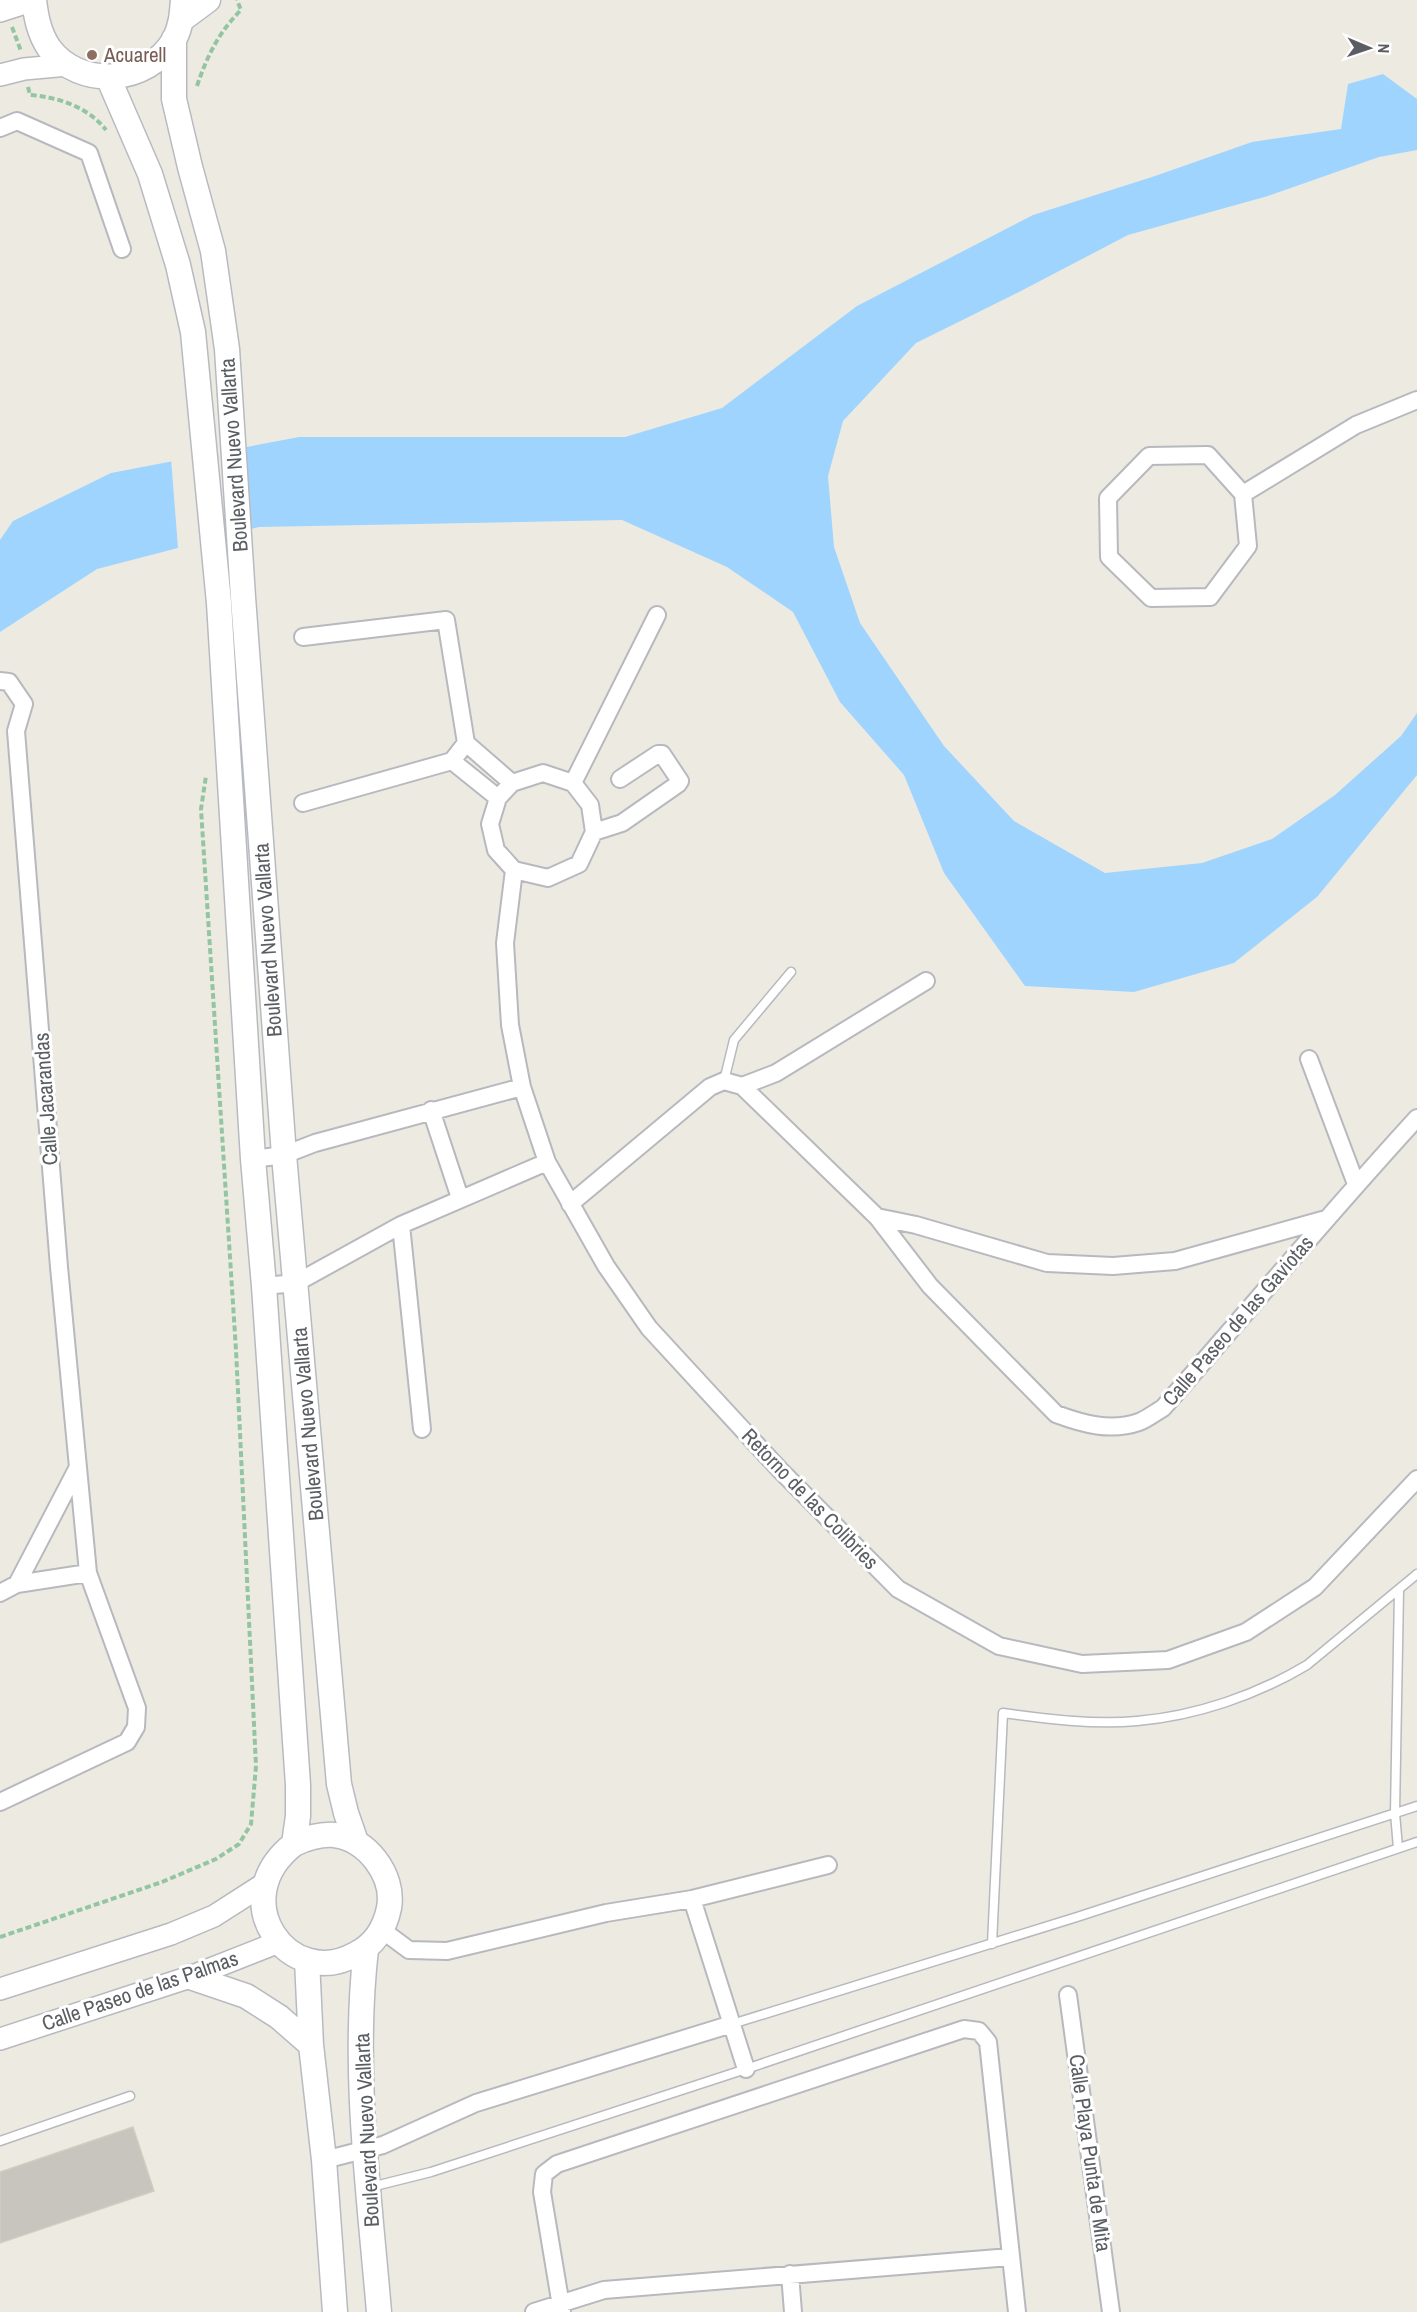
<svg xmlns="http://www.w3.org/2000/svg" width="1417" height="2312" font-family="'Archivo Narrow',sans-serif">
  <rect width="100%" height="100%" fill="#edebe1"/>
  <path fill="#9fd4ff" d="M 1383,74 L 1417,99 L 1417,150 L 1379,157 L 1268,196 L 1128,235 L 1019,292 L 916,343 L 843,421 L 828,476 L 834,547 L 860,623 L 944,746 L 1014,821 L 1105,873 L 1202,863 L 1272,839 L 1335,795 L 1401,736 L 1417,713 L 1417,775 L 1317,897 L 1234,963 L 1134,992 L 1025,986 L 944,873 L 904,775 L 840,702 L 793,612 L 727,567 L 622,520 L 259,527 L 97,569 L 0,632 L 0,540 L 13,521 L 111,473 L 299,437 L 625,437 L 722,408 L 857,306 L 1033,215 L 1155,176 L 1252,142 L 1341,129 L 1348,84 Z"/>
  <path fill="#edebe1" d="M 222,449 L 229,538 L 197,546 L 178,548 L 171,458 Z"/>
  <path fill="#c8c5be" stroke="#d2cdbf" stroke-width="1.5" d="M 133,2127 L 154,2191 L 0,2243 L 0,2172 Z"/>
  <g fill="none" stroke-linecap="round" stroke-linejoin="round">
    <defs>
      <path id="service" d="M 724,1081 L 734,1040 L 791,972
        M 1398,1848 L 1395,1813 L 1399,1591
        M 992,1944 L 1003,1713 C 1047,1719 1093,1725 1137,1721 C 1196,1716 1257,1695 1307,1665 L 1417,1574
        M 732,2024 L 1077,1917 L 1417,1806
        M 0,2141 L 130,2096
        M 371,2187 L 431,2172 L 746,2069 L 1417,1842"/>
      <path id="minor" d="M 0,128 L 17,121 L 89,153 L 122,249
        M 1208,455 L 1243,494 L 1248,546 L 1210,597 L 1151,598 L 1109,557 L 1108,498 L 1149,456 Z
        M 1243,494 L 1356,425 L 1417,400
        M 303,637 L 446,620 L 466,743 L 512,783
        M 0,681 L 9,682 L 24,704 L 16,731 L 59,1267 L 88,1573 L 137,1708 L 136,1727 L 127,1742 L 0,1802
        M 452,761 L 498,798
        M 573,783 L 657,615
        M 303,803 L 452,761 L 466,743
        M 594,832 L 622,823 L 678,784 L 680,781 L 662,754 L 658,754 L 620,779
        M 514,870 L 548,878 L 579,864 L 594,832 L 590,805 L 573,783 L 543,773 L 512,783 L 498,798 L 490,824 L 496,850 L 514,870 L 505,943 L 510,1025 L 522,1087 L 547,1162 L 606,1266 L 649,1328 L 780,1470 L 898,1589 L 999,1646 L 1082,1664 L 1168,1660 L 1246,1632 L 1315,1587 L 1417,1479
        M 1309,1059 L 1356,1184
        M 742,1086 L 776,1073 L 926,981
        M 431,1110 L 460,1198
        M 253,1159 L 284,1155 L 315,1143 L 522,1087
        M 570,1204 L 710,1087 L 724,1081 L 742,1086 L 877,1217 L 930,1286 L 1056,1414 C 1083,1424 1111,1432 1139,1422 C 1147,1419 1156,1412 1163,1408 C 1248,1311 1330,1213 1417,1118
        M 877,1217 L 916,1225 L 1047,1263 L 1113,1266 L 1175,1261 L 1326,1219
        M 401,1225 L 422,1429
        M 264,1286 L 296,1283 L 401,1225 L 547,1162
        M 17,1584 L 78,1467
        M 0,1593 L 17,1584 L 88,1573
        M 692,1899 L 746,2069
        M 382,1930 L 409,1950 L 447,1951 L 606,1913 L 692,1899 L 828,1865
        M 1068,1995 L 1111,2312
        M 324,2160 L 383,2145 L 476,2103 L 732,2024
        M 790,2274 L 793,2312
        M 534,2312 L 604,2290 L 1010,2257
        M 562,2312 L 542,2192 L 544,2174 L 557,2164 L 964,2029 L 979,2031 L 988,2042 L 1017,2312"/>
      <path id="tertiary" d="M 0,11 L 34,0
        M 0,75 L 24,69 L 68,65
        M 0,1989 L 171,1934 L 214,1916 L 264,1884
        M 0,2039 L 190,1977 L 279,1942"/>
      <path id="secondary" d="M 34,0 C 36,17 39,33 49,48 C 80,90 148,84 174,40 C 181,27 182,14 183,0
        M 181,20 L 208,0
        M 174,39 L 174,99 L 190,167 L 213,251 L 227,349 L 243,597 L 284,1155 L 339,1784 L 346,1813 L 356,1842
        M 108,77 L 150,174 L 178,265 L 193,332 L 219,603 L 253,1159 L 264,1286 L 298,1785 L 298,1816 L 294,1844 C 223,1899 289,1992 356,1954 C 374,1945 385,1928 389,1908 C 395,1875 366,1838 334,1835 C 319,1834 307,1838 294,1844
        M 366,1949 C 352,2070 369,2192 379,2312
        M 307,1960 L 311,2045 L 324,2160 L 335,2312
        M 190,1977 L 246,1996 L 279,2017 L 311,2045"/>
    </defs>
    <use href="#service" stroke="#b7b9be" stroke-width="11"/>
    <use href="#minor" stroke="#b7b9be" stroke-width="20"/>
    <use href="#tertiary" stroke="#b7b9be" stroke-width="24"/>
    <use href="#secondary" stroke="#b7bbc1" stroke-width="27"/>
    <path stroke="#94c5a3" stroke-width="4" stroke-dasharray="6 3" stroke-linecap="butt" d="M 12,27 L 21,51
      M 197,86 C 207,56 219,32 241,10 L 237,0
      M 28,87 L 30,95 C 58,97 88,107 106,130
      M 0,1937 L 162,1882 L 216,1859 L 239,1844 L 251,1824 L 256,1766 L 236,1350 L 201,809 L 206,776"/>
    <use href="#service" stroke="#fff" stroke-width="8"/>
    <use href="#minor" stroke="#fff" stroke-width="16"/>
    <use href="#tertiary" stroke="#fff" stroke-width="21"/>
    <use href="#secondary" stroke="#fff" stroke-width="24"/>
  </g>
  <circle fill="#8d6e63" stroke="#fff" stroke-width="2" cx="92" cy="55" r="6"/>
  <g text-anchor="middle" stroke-width="6" stroke-linejoin="round" paint-order="stroke">
    <g font-size="21" fill="#785e54" stroke="#fff" text-anchor="start">
      <text x="104" y="62">Acuarell</text>
    </g>
    <g font-size="21" fill="#5a5e63" stroke="#fff">
      <text transform="translate(234 455) rotate(-94)" y="7">Boulevard Nuevo Vallarta</text>
      <text transform="translate(268 940) rotate(-94)" y="7">Boulevard Nuevo Vallarta</text>
      <text transform="translate(46 1099) rotate(-94)" y="7">Calle Jacarandas</text>
      <text transform="translate(1238 1321) rotate(-49)" y="7">Calle Paseo de las Gaviotas</text>
      <text transform="translate(308 1424) rotate(-95)" y="7">Boulevard Nuevo Vallarta</text>
      <text transform="translate(810 1499) rotate(46)" y="7">Retorno de las Colibries</text>
      <text transform="translate(140 1991) rotate(-19)" y="7">Calle Paseo de las Palmas</text>
      <text transform="translate(367 2130) rotate(-93)" y="7">Boulevard Nuevo Vallarta</text>
      <text transform="translate(1090 2153) rotate(82)" y="7">Calle Playa Punta de Mita</text>
    </g>
  </g>
  <g transform="translate(1369 48) rotate(92)" stroke="#ffffff" stroke-width="4.5" paint-order="stroke">
  <path d="M0-4.5L10 22L0 15L-10 22Z" fill="#5a5e63"/>
  <text y="-9" font-size="16" font-weight="bold" text-anchor="middle" fill="#5a5e63">N</text>
  </g>
</svg>
